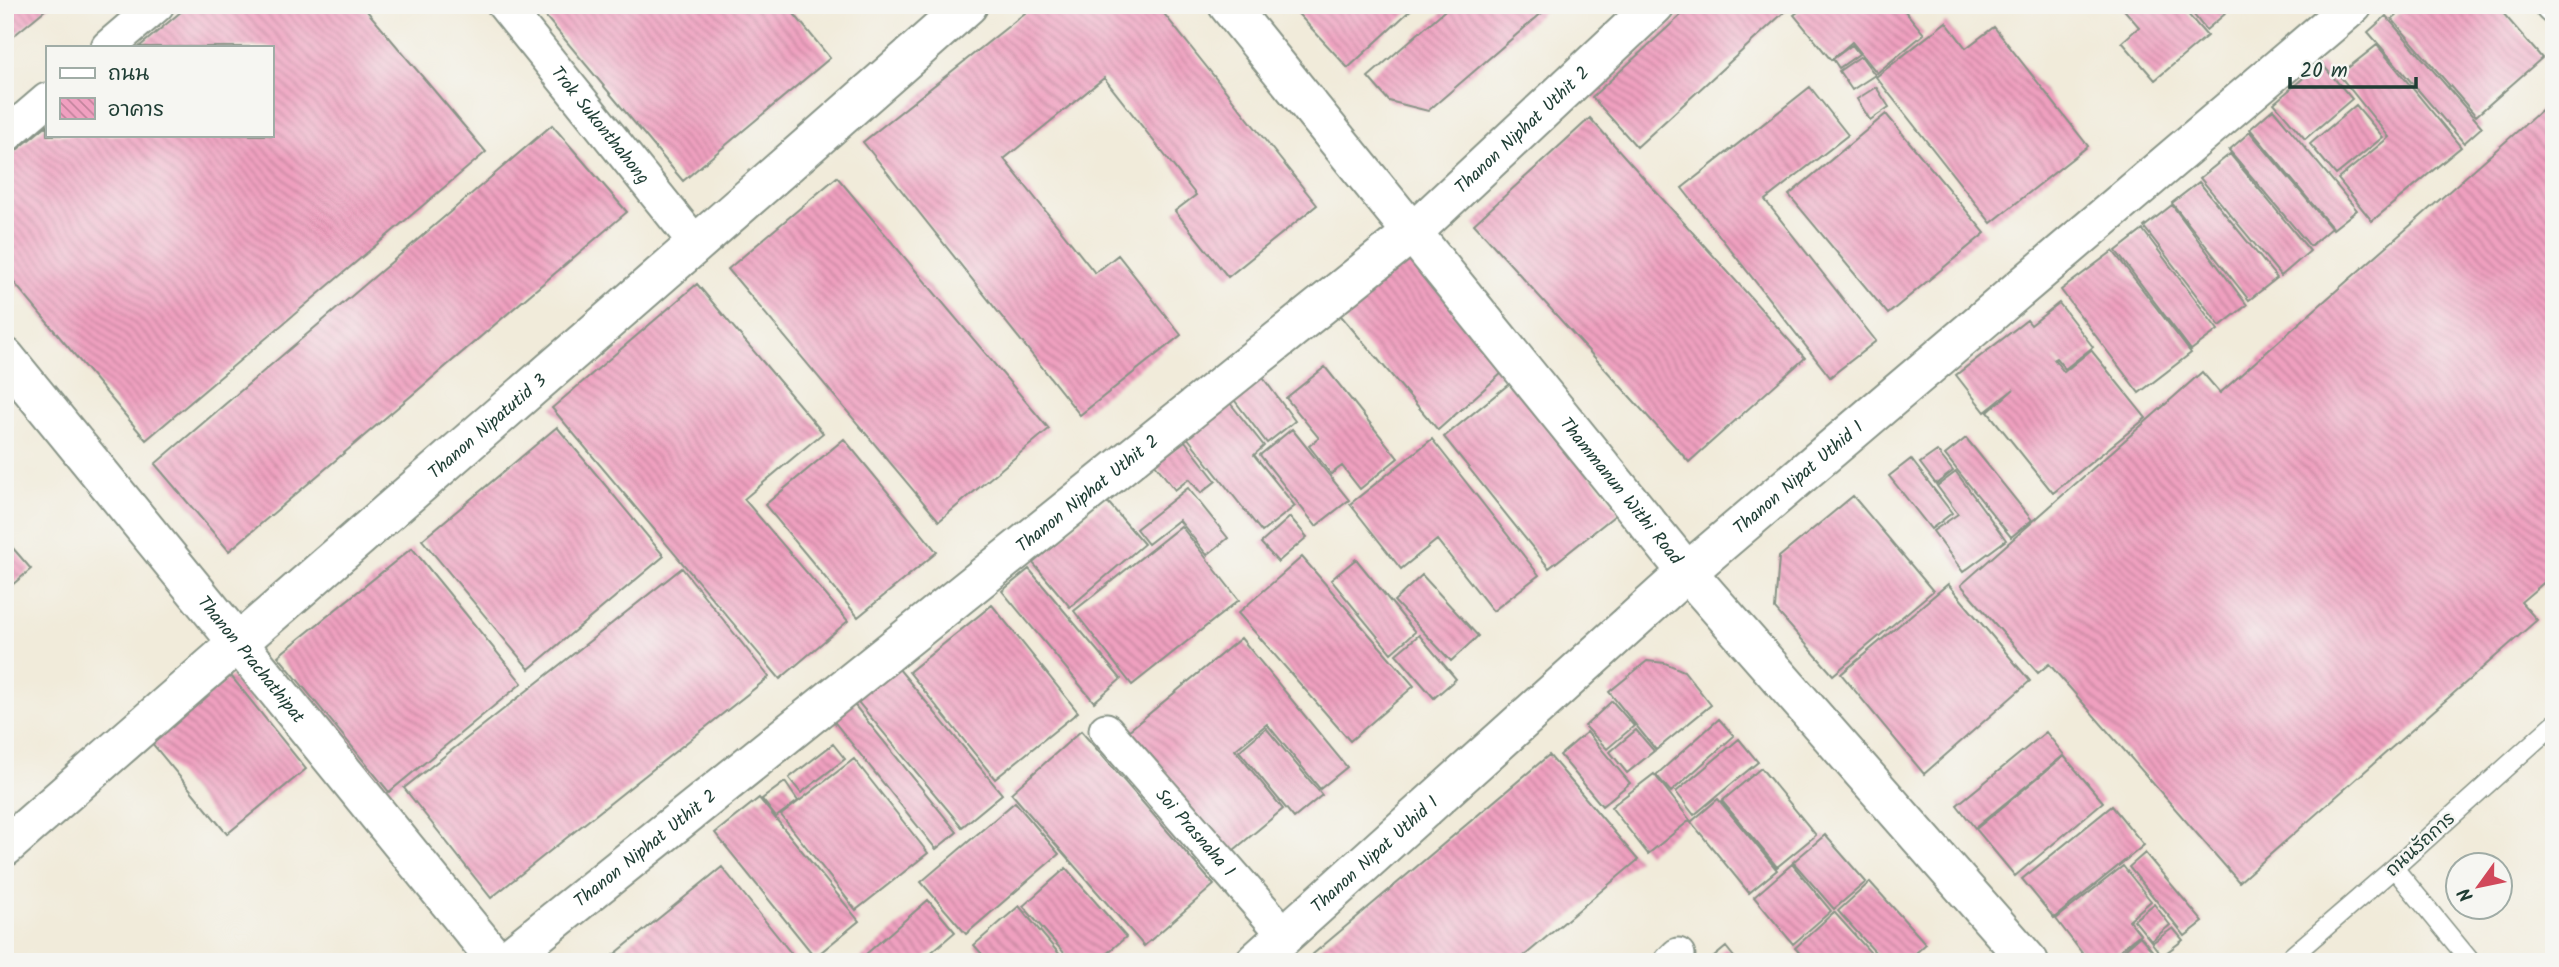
<svg xmlns="http://www.w3.org/2000/svg" width="2559" height="967" font-family="Kalam,'Playpen Sans Thai',sans-serif">
  <defs>
    <pattern id="building-back-hatch" width="6" height="6" patternUnits="userSpaceOnUse" patternTransform="scale(1.75)"><rect width="6" height="6" fill="#f0a0c0"/><path d="M-1 5l2 2M0 0l6 6M5-1l2 2" fill="none" stroke="#c2849d"/></pattern>
  </defs>
  <rect width="100%" height="100%" fill="#f6f6f2"/>
  <filter id="ink" filterUnits="userSpaceOnUse"><feTurbulence type="fractalNoise" baseFrequency=".0143" numOctaves="2"/><feDisplacementMap in="SourceGraphic" scale="14" xChannelSelector="R" yChannelSelector="G"/><feConvolveMatrix kernelMatrix="1 2 1 2 8 2 1 2 1" color-interpolation-filters="sRGB"/></filter>
  <filter id="wash" filterUnits="userSpaceOnUse"><feTurbulence type="fractalNoise" baseFrequency=".00686" numOctaves="4" result="noise"/><feDisplacementMap in="SourceGraphic" scale="28" xChannelSelector="R" yChannelSelector="G"/><feGaussianBlur stdDeviation="1.57" result="paint"/><feColorMatrix in="noise" values="0 0 0 0 0 0 0 0 0 0 0 0 0 0 0 0 0 1.4 0 .05"/><feComposite in="paint" operator="in"/></filter>
  <g filter="url(#wash)">
    <rect width="100%" height="100%" fill="#f1ebda"/>
    <g id="blocks">
      <path fill="url(#building-back-hatch)" d="M 5,5 L 51,5 L 5,43 Z
        M 189,5 L 362,5 L 486,152 L 146,440 L 5,272 L 5,160 L 47,125 L 47,135 L 271,135 L 271,47 L 139,47 Z
        M 536,5 L 787,5 L 830,58 L 683,181 Z
        M 1035,5 L 1157,5 L 1317,205 L 1228,277 L 1175,211 L 1196,195 L 1104,78 L 1004,159 L 1095,273 L 1118,255 L 1181,335 L 1080,415 L 863,142 Z
        M 1290,5 L 1416,5 L 1348,68 Z
        M 1451,5 L 1551,5 L 1428,111 L 1389,101 L 1368,77 Z
        M 1692,5 L 1792,5 L 1637,147 L 1592,97 Z
        M 1807,5 L 1900,5 L 1924,34 L 1877,73 L 1852,42 L 1831,60 L 1794,15 Z
        M 2120,5 L 2180,5 L 2207,36 L 2155,80 L 2122,42 L 2139,27 Z
        M 2186,5 L 2217,5 L 2225,14 L 2206,30 Z
        M 2408,5 L 2496,5 L 2542,58 L 2476,116 L 2392,19 Z
        M 2386,16 L 2482,127 L 2464,143 L 2368,32 Z
        M 1946,22 L 1966,48 L 1994,27 L 2088,146 L 1991,223 L 1876,77 Z
        M 1852,45 L 1859,54 L 1839,68 L 1833,59 Z
        M 2377,45 L 2461,147 L 2372,221 L 2338,179 L 2389,137 L 2339,75 Z
        M 1861,56 L 1875,75 L 1852,90 L 1839,71 Z
        M 2321,63 L 2352,99 L 2305,139 L 2274,103 Z
        M 1810,87 L 1848,135 L 1765,200 L 1876,341 L 1830,377 L 1682,188 Z
        M 1876,87 L 1889,107 L 1870,120 L 1857,99 Z
        M 2554,99 L 2554,574 L 2521,602 L 2537,620 L 2239,882 L 2049,664 L 2038,673 L 1961,585 L 2202,372 L 2220,393 Z
        M 2356,105 L 2383,137 L 2336,175 L 2310,144 Z
        M 2273,109 L 2357,210 L 2333,229 L 2250,129 Z
        M 1886,114 L 1985,233 L 1888,314 L 1789,195 Z
        M 1590,118 L 1805,358 L 1689,462 L 1474,224 Z
        M 552,125 L 627,212 L 229,551 L 155,464 Z
        M 2250,132 L 2331,228 L 2310,246 L 2229,150 Z
        M 2230,154 L 2310,251 L 2281,276 L 2200,178 Z
        M 837,177 L 1049,429 L 939,521 L 728,269 Z
        M 2199,182 L 2277,278 L 2249,300 L 2172,203 Z
        M 2172,205 L 2247,305 L 2220,326 L 2144,227 Z
        M 2143,230 L 2218,330 L 2191,350 L 2116,251 Z
        M 2113,251 L 2191,353 L 2139,393 L 2061,290 Z
        M 1398,255 L 1418,257 L 1503,372 L 1438,430 L 1336,310 Z
        M 697,284 L 823,433 L 744,499 L 848,621 L 780,679 L 552,408 Z
        M 2059,303 L 2093,347 L 2065,369 L 2056,358 L 2054,359 L 2064,372 L 2091,350 L 2146,418 L 2053,493 L 1988,412 L 2014,389 L 1985,412 L 1956,375 L 2027,320 L 2031,325 Z
        M 1325,367 L 1398,458 L 1360,489 L 1342,466 L 1331,474 L 1309,446 L 1319,438 L 1286,398 Z
        M 1261,375 L 1295,421 L 1267,443 L 1232,397 Z
        M 1514,380 L 1619,512 L 1549,568 L 1444,437 Z
        M 1230,403 L 1264,446 L 1254,455 L 1295,506 L 1262,532 L 1187,437 Z
        M 557,427 L 664,556 L 529,669 L 422,540 Z
        M 1292,429 L 1349,500 L 1316,526 L 1260,455 Z
        M 1966,438 L 2032,520 L 2011,537 L 1945,455 Z
        M 844,439 L 937,552 L 858,617 L 765,505 Z
        M 1432,439 L 1539,575 L 1493,611 L 1437,540 L 1401,569 L 1350,504 Z
        M 1185,441 L 1216,481 L 1201,493 L 1189,479 L 1175,490 L 1155,464 Z
        M 1937,451 L 1953,471 L 1936,484 L 1920,463 Z
        M 1911,459 L 1952,513 L 1931,529 L 1889,476 Z
        M 1956,472 L 2006,540 L 1963,572 L 1933,531 L 1958,514 L 1937,486 Z
        M 1188,488 L 1228,538 L 1207,555 L 1179,520 L 1148,544 L 1136,529 Z
        M 1853,496 L 1933,591 L 1833,675 L 1775,609 L 1779,557 Z
        M 1106,500 L 1144,544 L 1070,607 L 1033,563 Z
        M 1290,517 L 1307,537 L 1278,562 L 1261,543 Z
        M 1181,526 L 1239,600 L 1132,685 L 1074,611 Z
        M 5,539 L 31,569 L 5,591 Z
        M 412,548 L 522,683 L 389,792 L 278,656 Z
        M 1302,557 L 1414,686 L 1350,741 L 1238,613 Z
        M 1356,559 L 1415,632 L 1391,653 L 1331,580 Z
        M 682,568 L 769,677 L 491,898 L 404,788 Z
        M 1029,569 L 1121,679 L 1094,702 L 1002,591 Z
        M 1422,575 L 1478,636 L 1451,661 L 1394,601 Z
        M 1948,584 L 2030,681 L 1924,774 L 1841,674 Z
        M 992,605 L 1078,712 L 995,779 L 909,672 Z
        M 1419,635 L 1456,679 L 1434,698 L 1396,654 Z
        M 1241,638 L 1347,767 L 1320,789 L 1267,724 L 1235,750 L 1283,809 L 1228,855 L 1127,732 Z
        M 1647,661 L 1665,663 L 1684,671 L 1711,705 L 1656,750 L 1609,692 Z
        M 894,663 L 1002,794 L 962,827 L 853,696 Z
        M 231,676 L 306,769 L 227,834 L 151,742 Z
        M 848,697 L 957,832 L 936,849 L 828,714 Z
        M 1612,701 L 1634,726 L 1607,749 L 1585,726 Z
        M 1719,719 L 1734,736 L 1671,792 L 1656,775 Z
        M 1266,728 L 1322,795 L 1294,818 L 1239,751 Z
        M 1636,730 L 1654,751 L 1627,773 L 1610,752 Z
        M 1081,731 L 1214,885 L 1144,946 L 1011,793 Z
        M 1587,732 L 1630,783 L 1602,806 L 1560,755 Z
        M 2046,732 L 2064,755 L 1975,828 L 1957,805 Z
        M 1739,739 L 1758,762 L 1694,815 L 1676,792 Z
        M 833,744 L 845,759 L 801,793 L 789,778 Z
        M 1549,755 L 1638,860 L 1517,962 L 1308,962 L 1306,960 Z
        M 2064,756 L 2103,802 L 2015,876 L 1976,829 Z
        M 854,759 L 928,853 L 856,910 L 781,815 Z
        M 1761,768 L 1816,835 L 1777,867 L 1722,801 Z
        M 1654,774 L 1690,820 L 1648,854 L 1611,807 Z
        M 785,782 L 798,801 L 776,817 L 762,799 Z
        M 759,798 L 859,921 L 815,957 L 715,833 Z
        M 1718,799 L 1777,870 L 1749,893 L 1691,822 Z
        M 1015,802 L 1059,854 L 966,934 L 921,882 Z
        M 2112,806 L 2144,845 L 2054,918 L 2022,879 Z
        M 1825,835 L 1866,882 L 1834,909 L 1793,862 Z
        M 2145,853 L 2203,922 L 2185,936 L 2129,867 Z
        M 1792,864 L 1831,911 L 1793,944 L 1754,897 Z
        M 2123,866 L 2151,901 L 2129,920 L 2140,934 L 2105,962 L 2089,962 L 2056,919 Z
        M 722,867 L 798,962 L 605,962 Z
        M 1066,868 L 1126,937 L 1097,962 L 1072,962 L 1023,906 Z
        M 1870,882 L 1926,944 L 1906,962 L 1884,962 L 1838,911 Z
        M 928,900 L 955,932 L 920,962 L 857,962 Z
        M 2154,904 L 2170,925 L 2151,941 L 2134,920 Z
        M 1019,906 L 1066,962 L 989,962 L 974,945 Z
        M 1834,912 L 1879,962 L 1808,962 L 1795,948 Z
        M 2173,928 L 2183,940 L 2162,956 L 2152,943 Z
        M 2140,936 L 2155,954 L 2146,962 L 2110,962 Z
        M 1726,947 L 1738,962 L 1708,962 Z"/>
    </g>
  </g>
  <g filter="url(#ink)">
    <use href="#blocks" fill-opacity="0" stroke="#889487" stroke-width="2"/>
    <g fill="none" stroke-linecap="round" stroke-linejoin="round">
      <defs>
        <path id="service" d="M 2394,868 L 2471,962
          M 2285,962 L 2394,868 L 2554,724"/>
        <g id="minor">
          <path id="s1" d="M 504,5 L 697,245"/>
          <path d="M 2551,5 L 2554,8"/>
          <path d="M 108,47 L 157,5"/>
          <path d="M 5,136 L 47,100"/>
          <path id="s2" d="M 1106,730 L 1285,935"/>
          <path d="M 1671,962 L 1678,955"/>
        </g>
        <g id="tertiary">
          <path id="s3" d="M 1228,5 L 1687,572 L 2029,962"/>
          <path id="s4" d="M 5,357 L 498,962"/>
          <path id="s5" d="M 5,847 C 325,565 649,288 968,5"/>
          <path id="s6" d="M 503,962 L 1413,232 L 1655,5"/>
          <path id="s7" d="M 1255,962 L 1687,572 L 2353,5"/>
        </g>
      </defs>
      <use href="#service" stroke="#889487" stroke-width="21"/>
      <use href="#minor" stroke="#889487" stroke-width="37"/>
      <use href="#tertiary" stroke="#889487" stroke-width="42"/>
      <use href="#service" stroke="#fff" stroke-width="18"/>
      <use href="#minor" stroke="#fff" stroke-width="33"/>
      <use href="#tertiary" stroke="#fff" stroke-width="38"/>
    </g>
  </g>
  <g text-anchor="middle" stroke-width="5" stroke-linejoin="round" paint-order="stroke">
    <g font-size="18" fill="#1f3d34" stroke="#f6f6f2">
      <text dy="6" stroke="none"><textPath href="#s1" startOffset="154">Trok Sukonthahong</textPath></text>
      <text dy="6" stroke="none"><textPath href="#s6" startOffset="1316">Thanon Niphat Uthit 2</textPath></text>
      <text dy="6" stroke="none"><textPath href="#s5" startOffset="640">Thanon Nipatutid 3</textPath></text>
      <text dy="6" stroke="none"><textPath href="#s7" startOffset="728">Thanon Nipat Uthid 1</textPath></text>
      <text dy="6" stroke="none"><textPath href="#s3" startOffset="625">Thammanun Withi Road</textPath></text>
      <text dy="6" stroke="none"><textPath href="#s6" startOffset="749">Thanon Niphat Uthit 2</textPath></text>
      <text dy="6" stroke="none"><textPath href="#s4" startOffset="390">Thanon Prachathipat</textPath></text>
      <text dy="6" stroke="none"><textPath href="#s2" startOffset="136">Soi Prasnaha 1</textPath></text>
      <text transform="translate(2420 844) rotate(-42)" y="6">ถนนรัถการ</text>
      <text dy="6" stroke="none"><textPath href="#s6" startOffset="182">Thanon Niphat Uthit 2</textPath></text>
      <text dy="6" stroke="none"><textPath href="#s7" startOffset="161">Thanon Nipat Uthid 1</textPath></text>
    </g>
  </g>
  <rect width="2559" height="967" fill="none" stroke="#f6f6f2" stroke-width="28"/>
  <rect x="46" y="46" width="228" height="91" fill="#f6f6f2" stroke="#a0aca6" stroke-width="2"/>
  <rect x="60" y="68" width="35" height="10" fill="#ffffff" stroke="#a0aca6" stroke-width="2"/>
  <text x="108" y="80" font-size="21" fill="#1f3d34">ถนน</text>
  <rect x="60" y="98" width="35" height="21" fill="url(#building-back-hatch)" stroke="#a0aca6" stroke-width="2"/>
  <text x="108" y="116" font-size="21" fill="#1f3d34">อาคาร</text>
  <g transform="translate(2479 886) rotate(237)"><circle r="33" fill="#f6f6f2" stroke="#a0aca6" stroke-width="2"/>
  <path d="M0-5L12 26L0 18L-12 26Z" fill="#d1495b"/>
  <text y="-10" font-size="19" font-weight="bold" text-anchor="middle" fill="#1f3d34">N</text>
  </g>
  <path d="M2290 77v10h126v-10" fill="none" stroke="#1f3d34" stroke-width="3.5"/>
  <text x="2300" y="77" font-size="21" fill="#1f3d34" stroke="#f6f6f2" stroke-width="5" paint-order="stroke">20 m</text>
</svg>
